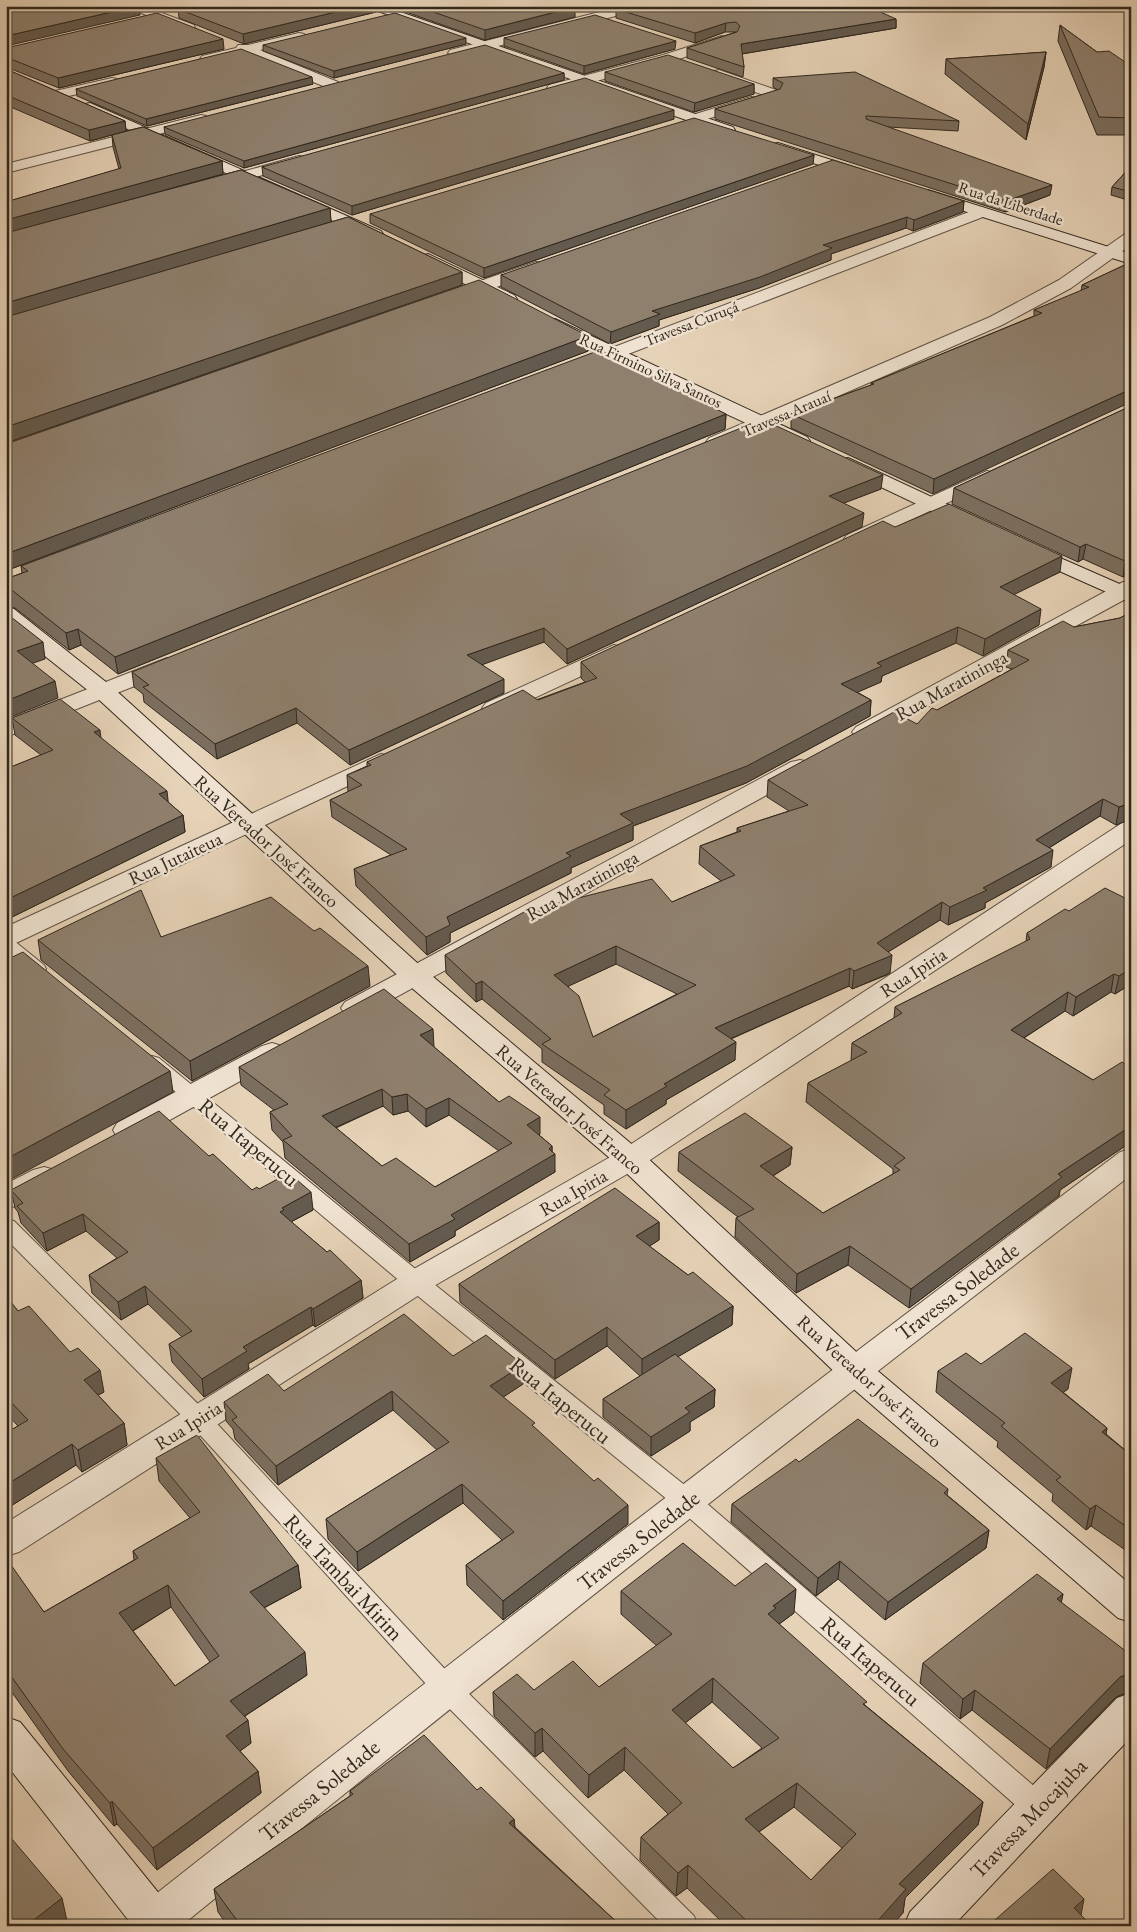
<svg xmlns="http://www.w3.org/2000/svg" width="1137" height="1932" font-family="'EB Garamond',serif">
  <rect width="100%" height="100%" fill="#e6d2b7"/>
  <filter id="stains"><feTurbulence type="fractalNoise" baseFrequency=".004" numOctaves="4"/><feColorMatrix values="0 0 0 0 .2 0 0 0 0 .09 0 0 0 0 .02 0 0 0 .5 -.17"/></filter>
  <radialGradient id="worn" r=".72"><stop offset=".6" stop-color="#630" stop-opacity="0"/><stop offset="1" stop-color="#630" stop-opacity=".3"/></radialGradient>
  <g fill="none" stroke-linecap="round" stroke-linejoin="round">
    <defs>
      <path id="lane" d="M 6,939 L 13,940 L 44,965 L 46,969 L 44,973 L 30,973 L 6,953 Z
        M 152,1056 L 159,1058 L 424,1276 L 697,1495 L 1049,1799 L 1053,1808 L 1049,1817 L 1039,1820 L 1029,1817 L 679,1509 L 408,1288 L 145,1066 L 142,1062 L 145,1058 Z
        M 6,1219 L 14,1221 L 207,1413 L 455,1680 L 694,1916 L 698,1926 L 664,1926 L 437,1696 L 191,1425 L 6,1239 Z"/>
      <path id="street" d="M 125,6 L 143,6 L 194,25 L 195,28 L 194,31 L 184,31 Z
        M 623,6 L 645,6 L 643,9 L 455,57 L 448,53 L 450,50 Z
        M 299,33 L 304,34 L 306,37 L 304,40 L 260,50 L 338,82 L 340,85 L 338,88 L 328,88 L 245,54 L 207,63 L 200,59 L 202,56 L 236,48 L 238,45 L 248,45 Z
        M 722,36 L 729,40 L 727,43 L 673,61 L 554,92 L 547,88 L 549,85 L 663,55 Z
        M 719,70 L 779,91 L 781,94 L 774,98 L 769,97 L 714,77 L 712,74 L 714,71 Z
        M 112,78 L 117,79 L 119,82 L 117,85 L 60,98 L 53,94 L 55,91 Z
        M 751,97 L 756,98 L 758,101 L 756,104 L 694,123 L 687,119 L 689,116 Z
        M 201,115 L 206,116 L 208,119 L 206,122 L 6,173 L 6,164 Z
        M 299,156 L 304,157 L 306,160 L 304,163 L 215,189 L 207,184 L 210,181 Z
        M 982,207 L 990,212 L 988,215 L 592,368 L 580,368 L 577,364 L 580,360 Z
        M 1131,232 L 1131,245 L 1071,288 L 1002,325 L 723,446 L 709,446 L 706,442 L 709,438 L 990,317 L 1059,280 L 1125,234 Z
        M 536,262 L 542,263 L 544,267 L 542,271 L 460,300 L 448,300 L 445,296 L 448,292 Z
        M 987,471 L 994,473 L 997,477 L 994,481 L 861,543 L 854,545 L 847,543 L 844,539 L 847,535 Z
        M 1131,581 L 1131,596 L 872,737 L 864,739 L 856,737 L 852,732 L 856,727 L 1123,582 Z
        M 614,645 L 622,647 L 625,652 L 622,657 L 502,713 L 494,715 L 486,713 L 482,708 L 486,703 Z
        M 167,658 L 175,660 L 178,665 L 175,670 L 6,737 L 6,721 Z
        M 381,754 L 390,756 L 393,761 L 390,766 L 16,943 L 6,945 L 6,927 Z
        M 800,760 L 809,762 L 812,767 L 809,772 L 365,1014 L 355,1017 L 345,1014 L 341,1008 L 345,1002 L 791,762 Z
        M 1131,820 L 1131,840 L 641,1166 L 427,1290 L 19,1552 L 6,1556 L 6,1523 L 405,1274 L 619,1152 L 1122,823 Z
        M 272,1043 L 282,1046 L 286,1052 L 282,1058 L 139,1137 L 128,1140 L 117,1137 L 113,1130 L 117,1123 L 262,1046 Z
        M 1131,1149 L 1131,1175 C 811,1421 494,1672 181,1926 L 127,1926 L 133,1912 C 459,1655 788,1402 1120,1152 Z
        M 44,1167 L 55,1170 L 59,1177 C 50,1192 23,1204 6,1209 L 6,1184 L 33,1170 Z"/>
      <path id="secondary" d="M 364,6 L 383,6 L 733,127 L 735,130 L 733,133 L 723,133 Z
        M 90,103 L 381,231 L 383,234 L 381,237 L 369,237 L 85,110 L 83,107 L 85,104 Z
        M 778,143 L 866,171 L 869,174 L 866,177 L 856,177 L 773,150 L 771,147 L 773,144 Z
        M 928,190 L 1131,254 L 1131,264 L 923,198 L 920,195 L 923,192 Z
        M 428,254 L 514,295 L 517,299 L 514,303 L 502,303 L 422,262 L 420,259 L 422,256 Z
        M 555,319 L 807,437 L 810,441 L 807,445 L 793,445 L 606,358 L 549,328 L 546,324 L 549,320 Z
        M 848,458 L 981,520 L 984,524 L 981,528 L 974,530 L 967,528 L 841,468 L 838,464 L 841,460 Z
        M 1026,543 L 1131,589 L 1131,603 L 1019,553 L 1016,549 L 1019,545 Z
        M 6,607 L 14,609 L 111,686 L 425,970 L 641,1152 L 866,1361 L 1131,1585 L 1131,1622 L 1118,1618 L 842,1379 L 619,1166 L 405,982 L 95,696 L 6,625 Z
        M 1131,1693 L 1131,1737 L 953,1926 L 904,1926 L 910,1912 L 1117,1698 Z
        M 6,1717 L 20,1722 L 174,1912 L 180,1926 L 133,1926 L 6,1764 Z"/>
    </defs>
    <use href="#lane" stroke="#5e5244" stroke-width="2"/>
    <use href="#street" stroke="#5e5244" stroke-width="2"/>
    <use href="#secondary" stroke="#31281e" stroke-width="2"/>
    <use href="#lane" fill="#efe2d0" fill-rule="evenodd"/>
    <use href="#street" fill="#efe2d0" fill-rule="evenodd"/>
    <use href="#secondary" fill="#efe2d0" fill-rule="evenodd"/>
  </g>
  <path fill="#7b6e5f" stroke="#31281e" fill-rule="evenodd" d="M 149,6 L 181,6 L 160,11 Z
    M 389,6 L 573,6 L 575,17 L 485,40 Z
    M 580,6 L 615,6 L 596,11 Z
    M 178,9 L 376,12 L 244,44 L 179,18 Z
    M 616,9 L 896,19 L 896,28 L 742,54 L 744,67 L 743,77 L 687,58 L 687,48 L 736,32 L 725,32 L 695,43 L 616,18 Z
    M 1060,25 L 1097,52 L 1131,66 L 1131,135 L 1097,135 L 1058,41 Z
    M 504,38 L 675,49 L 584,74 L 504,46 Z
    M 466,44 L 334,78 L 263,51 L 263,45 Z
    M 6,48 L 224,49 L 59,88 L 6,67 Z
    M 1046,52 L 1044,67 L 1026,140 L 945,74 L 946,59 Z
    M 6,69 L 125,121 L 126,131 L 143,127 L 222,161 L 223,174 L 150,194 L 241,170 L 330,208 L 331,222 L 240,249 L 348,217 L 462,272 L 462,285 L 6,443 L 6,202 L 119,169 L 113,147 L 112,135 L 90,141 L 6,105 Z
    M 605,72 L 754,84 L 754,94 L 694,112 L 605,81 Z
    M 564,73 L 564,80 L 244,168 L 165,134 L 164,127 Z
    M 773,78 L 959,121 L 958,131 L 888,127 L 1050,195 L 1005,212 L 715,119 L 715,109 L 778,90 L 773,87 Z
    M 313,84 L 147,126 L 77,96 L 76,89 Z
    M 674,119 L 352,215 L 263,176 L 262,167 Z
    M 814,155 L 813,164 L 484,278 L 370,223 L 370,214 Z
    M 1131,166 L 1131,201 L 1111,195 L 1112,187 Z
    M 964,201 L 963,212 L 913,231 L 906,228 L 831,254 L 831,260 L 759,288 L 659,320 L 659,326 L 610,344 L 501,287 L 501,275 Z
    M 1131,262 L 933,494 L 791,428 L 791,414 L 871,385 L 871,383 L 1034,316 L 1034,310 L 1081,291 L 1082,285 Z
    M 588,336 L 588,351 L 8,570 L 6,569 L 6,444 Z
    M 1131,406 L 1131,573 L 1123,577 L 1083,559 L 1078,562 L 952,504 L 954,488 Z
    M 726,414 L 725,429 L 118,674 L 81,645 L 69,650 L 15,608 L 6,606 L 6,579 L 22,573 L 21,566 Z
    M 881,489 L 844,503 L 862,527 L 567,664 L 544,642 L 482,664 L 504,693 L 350,765 L 297,723 L 217,759 L 144,702 L 143,694 L 134,687 L 132,672 Z
    M 895,527 L 1060,572 L 1014,594 L 1039,625 L 983,656 L 956,643 L 882,676 L 881,682 L 857,692 L 871,700 L 870,716 L 746,783 L 633,826 L 633,840 L 571,868 L 571,873 L 450,933 L 450,942 L 427,955 L 356,886 L 354,869 L 391,855 L 332,817 L 330,800 L 348,792 L 347,775 L 367,766 L 367,762 L 585,682 L 581,678 L 581,662 Z
    M 1131,612 L 1131,819 L 1116,825 L 1100,816 L 1049,848 L 1051,867 L 985,903 L 985,908 L 948,925 L 940,920 L 888,952 L 890,973 L 887,975 L 852,989 L 849,986 L 731,1039 L 735,1060 L 666,1100 L 666,1104 L 626,1129 L 604,1114 L 604,1105 L 542,1062 L 542,1049 L 482,999 L 476,1002 L 446,973 L 445,955 L 672,902 L 721,881 L 699,864 L 700,846 L 737,832 L 737,828 L 789,811 L 767,797 L 768,780 L 917,724 L 937,710 L 1012,669 L 1006,667 L 1008,650 L 1074,627 L 1120,618 ZM 616,964 L 677,994 L 593,1037 L 568,986 Z
    M 12,718 L 101,738 L 168,802 L 183,815 L 185,832 L 6,920 L 6,769 L 41,755 L 15,735 Z
    M 1131,901 L 1131,984 L 1115,994 L 1111,992 L 1073,1016 L 1065,1011 L 1024,1038 L 1093,1080 L 1131,1068 L 1131,1142 L 1060,1190 L 1059,1196 L 909,1308 L 848,1265 L 796,1293 L 735,1237 L 736,1218 L 738,1217 L 678,1171 L 679,1152 L 792,1147 L 790,1165 L 773,1176 L 823,1213 L 893,1174 L 893,1169 L 806,1102 L 808,1083 L 851,1061 L 852,1043 L 894,1018 L 895,1007 L 1026,942 L 1027,933 L 1069,911 Z
    M 161,937 L 370,986 L 192,1081 L 41,960 L 38,940 Z
    M 434,1047 L 499,1102 L 540,1134 L 539,1135 L 552,1146 L 552,1152 L 555,1172 L 455,1231 L 455,1236 L 410,1262 L 285,1158 L 283,1142 L 272,1130 L 270,1112 L 274,1110 L 241,1085 L 239,1067 ZM 383,1106 L 393,1115 L 408,1111 L 426,1127 L 449,1115 L 499,1151 L 435,1187 L 382,1166 L 336,1128 Z
    M 209,1156 L 252,1190 L 259,1189 L 313,1210 L 291,1222 L 327,1252 L 361,1280 L 363,1298 L 315,1327 L 313,1325 L 248,1364 L 249,1369 L 204,1397 L 172,1362 L 169,1344 L 182,1337 L 148,1304 L 121,1320 L 92,1293 L 89,1275 L 117,1258 L 86,1231 L 47,1251 L 21,1223 L 18,1212 L 15,1208 L 11,1190 Z
    M 659,1222 L 659,1240 L 649,1246 L 688,1275 L 733,1306 L 732,1325 L 677,1357 L 715,1389 L 714,1407 L 690,1422 L 690,1431 L 651,1456 L 603,1417 L 603,1399 L 640,1376 L 607,1346 L 555,1379 L 460,1302 L 459,1284 Z
    M 6,1296 L 18,1311 L 104,1392 L 98,1395 L 124,1423 L 127,1445 L 82,1472 L 76,1465 L 6,1509 L 6,1433 L 18,1426 L 6,1413 Z
    M 453,1356 L 523,1384 L 503,1397 L 535,1428 L 628,1524 L 503,1620 L 467,1585 L 466,1565 L 502,1540 L 463,1503 L 358,1571 L 328,1539 L 326,1519 L 437,1450 L 393,1410 L 278,1485 L 235,1439 L 233,1429 L 226,1421 L 224,1402 L 284,1391 Z
    M 981,1364 L 1068,1389 L 1063,1392 L 1107,1428 L 1106,1434 L 1131,1455 L 1131,1554 L 1091,1526 L 1086,1530 L 1052,1501 L 1053,1494 L 997,1447 L 998,1442 L 936,1392 L 938,1371 Z
    M 156,1458 L 298,1565 L 301,1588 L 264,1608 L 307,1675 L 245,1716 L 251,1743 L 240,1751 L 258,1771 L 261,1793 L 157,1870 L 117,1824 L 114,1826 L 68,1771 L 6,1684 L 6,1563 L 44,1612 L 134,1560 L 133,1551 L 190,1518 L 159,1481 ZM 171,1607 L 210,1662 L 175,1686 L 133,1631 Z
    M 799,1462 L 948,1489 L 947,1495 L 989,1530 L 986,1548 L 885,1620 L 838,1579 L 816,1596 L 731,1522 L 732,1504 Z
    M 735,1586 L 794,1613 L 779,1624 L 866,1706 L 983,1802 L 978,1825 L 905,1898 L 903,1913 L 891,1926 L 726,1926 L 687,1888 L 676,1896 L 640,1860 L 641,1837 L 668,1814 L 624,1770 L 588,1798 L 543,1751 L 535,1757 L 494,1716 L 493,1692 L 599,1687 L 657,1646 L 621,1614 L 621,1591 ZM 712,1702 L 762,1748 L 733,1768 L 685,1723 ZM 794,1807 L 842,1848 L 811,1880 L 759,1832 Z
    M 1063,1594 L 1061,1602 L 1126,1693 L 1116,1697 L 1046,1769 L 972,1710 L 960,1719 L 920,1683 L 923,1663 Z
    M 477,1790 L 514,1819 L 515,1827 L 621,1926 L 228,1926 L 218,1912 L 214,1889 L 350,1796 L 350,1791 Z"/>
  <path fill="#645a4d" stroke="#31281e" d="M 139,6 L 140,15 L 6,46 L 6,36 Z
    M 160,6 L 181,6 L 160,11 Z
    M 361,6 L 376,6 L 376,12 L 244,44 L 243,34 Z
    M 596,6 L 615,6 L 596,11 Z
    M 575,7 L 575,17 L 485,40 L 485,30 Z
    M 896,19 L 896,28 L 741,54 L 741,44 Z
    M 726,23 L 725,32 L 695,43 L 695,33 Z
    M 466,38 L 466,44 L 334,78 L 334,71 Z
    M 223,39 L 224,49 L 59,88 L 58,78 Z
    M 676,41 L 675,49 L 584,74 L 584,66 Z
    M 1046,52 L 1044,67 L 1026,140 L 1028,124 Z
    M 564,73 L 564,80 L 244,168 L 244,161 Z
    M 312,77 L 313,84 L 147,126 L 146,119 Z
    M 754,84 L 754,94 L 694,112 L 695,103 Z
    M 674,110 L 674,119 L 352,215 L 352,206 Z
    M 125,121 L 126,131 L 90,141 L 89,130 Z
    M 814,155 L 813,164 L 484,278 L 484,268 Z
    M 222,161 L 223,174 L 6,234 L 6,220 Z
    M 1052,185 L 1050,195 L 1005,212 L 1006,201 Z
    M 964,201 L 963,212 L 913,231 L 914,220 Z
    M 330,208 L 331,222 L 6,318 L 6,303 Z
    M 907,217 L 906,228 L 831,254 L 831,260 L 759,288 L 659,320 L 659,326 L 610,344 L 611,332 L 652,311 L 823,245 Z
    M 462,272 L 462,285 L 6,443 L 6,427 Z
    M 588,336 L 588,351 L 8,570 L 6,554 Z
    M 1131,389 L 1131,402 L 933,494 L 934,479 Z
    M 726,414 L 725,429 L 118,674 L 115,657 Z
    M 883,475 L 881,489 L 828,509 L 829,496 Z
    M 864,513 L 862,527 L 567,664 L 567,649 Z
    M 1086,544 L 1083,559 L 1078,562 L 1080,547 Z
    M 1062,556 L 1060,572 L 999,602 L 1000,587 Z
    M 1131,559 L 1131,573 L 1123,577 L 1125,561 Z
    M 1041,609 L 1039,625 L 983,656 L 985,639 Z
    M 958,627 L 956,643 L 882,676 L 881,682 L 840,700 L 841,684 L 877,663 Z
    M 544,628 L 544,642 L 468,670 L 467,655 Z
    M 78,629 L 81,645 L 69,650 L 66,633 Z
    M 43,642 L 45,659 L 19,668 L 17,651 Z
    M 504,679 L 504,693 L 350,765 L 349,750 Z
    M 55,681 L 58,698 L 6,719 L 6,701 Z
    M 871,700 L 870,716 L 746,783 L 633,826 L 633,840 L 571,868 L 571,873 L 450,933 L 450,942 L 427,955 L 426,937 L 447,917 L 566,853 L 620,814 Z
    M 296,708 L 297,723 L 217,759 L 215,744 Z
    M 100,730 L 102,747 L 94,732 Z
    M 167,791 L 169,809 L 159,794 Z
    M 1103,799 L 1100,816 L 1034,857 L 1036,840 Z
    M 1131,803 L 1131,819 L 1116,825 L 1119,807 Z
    M 183,815 L 185,832 L 6,920 L 6,900 Z
    M 1053,850 L 1051,867 L 985,903 L 985,908 L 948,925 L 950,907 L 983,888 Z
    M 942,902 L 940,920 L 875,960 L 877,943 Z
    M 616,946 L 616,964 L 554,993 L 554,975 Z
    M 892,955 L 890,973 L 852,989 L 854,971 Z
    M 368,966 L 370,986 L 192,1081 L 190,1061 Z
    M 850,968 L 849,986 L 714,1046 L 715,1028 Z
    M 1131,968 L 1131,984 L 1115,994 L 1119,976 Z
    M 1114,974 L 1111,992 L 1073,1016 L 1076,997 Z
    M 482,981 L 482,999 L 476,1002 L 476,984 Z
    M 1068,992 L 1065,1011 L 1008,1048 L 1011,1030 Z
    M 433,1029 L 434,1047 L 420,1035 Z
    M 736,1042 L 735,1060 L 666,1100 L 666,1104 L 626,1129 L 626,1110 L 664,1084 Z
    M 170,1071 L 173,1092 L 6,1182 L 6,1159 Z
    M 382,1089 L 383,1106 L 323,1133 L 322,1116 Z
    M 407,1094 L 408,1111 L 393,1115 L 392,1097 Z
    M 449,1098 L 449,1115 L 426,1127 L 426,1109 Z
    M 540,1117 L 540,1134 L 527,1142 L 527,1125 Z
    M 1131,1126 L 1131,1142 L 1060,1190 L 1059,1196 L 909,1308 L 911,1289 L 1058,1174 Z
    M 552,1146 L 552,1156 L 555,1154 L 555,1172 L 455,1231 L 455,1236 L 410,1262 L 409,1244 L 451,1215 L 549,1149 Z
    M 792,1147 L 790,1165 L 758,1185 L 760,1166 Z
    M 311,1192 L 313,1210 L 285,1225 L 280,1212 L 282,1208 Z
    M 83,1214 L 86,1231 L 47,1251 L 43,1233 Z
    M 659,1222 L 659,1240 L 636,1255 L 636,1236 Z
    M 850,1246 L 848,1265 L 796,1293 L 797,1274 Z
    M 361,1280 L 363,1298 L 315,1327 L 313,1309 Z
    M 145,1286 L 148,1304 L 121,1320 L 118,1302 Z
    M 733,1306 L 732,1325 L 642,1378 L 642,1359 Z
    M 311,1307 L 313,1325 L 248,1364 L 249,1369 L 204,1397 L 202,1379 L 243,1347 Z
    M 607,1327 L 607,1346 L 555,1379 L 555,1360 Z
    M 523,1365 L 523,1384 L 490,1406 L 490,1386 Z
    M 1072,1368 L 1068,1389 L 1047,1404 L 1051,1383 Z
    M 100,1370 L 104,1392 L 87,1401 L 84,1380 Z
    M 715,1389 L 714,1407 L 690,1422 L 690,1431 L 651,1456 L 651,1437 L 685,1408 Z
    M 392,1391 L 393,1410 L 278,1485 L 276,1466 Z
    M 124,1423 L 127,1445 L 82,1472 L 78,1450 Z
    M 1107,1428 L 1103,1449 L 1102,1432 Z
    M 72,1444 L 76,1465 L 6,1509 L 6,1485 Z
    M 462,1484 L 463,1503 L 358,1571 L 357,1552 Z
    M 628,1505 L 628,1524 L 503,1620 L 503,1601 Z
    M 1096,1505 L 1091,1526 L 1086,1530 L 1090,1509 Z
    M 989,1530 L 986,1548 L 885,1620 L 888,1602 Z
    M 840,1561 L 838,1579 L 816,1596 L 818,1578 Z
    M 298,1565 L 301,1588 L 252,1614 L 250,1592 Z
    M 168,1585 L 171,1607 L 124,1636 L 119,1613 Z
    M 796,1589 L 794,1613 L 774,1628 L 768,1614 L 773,1606 Z
    M 1063,1594 L 1059,1614 L 1057,1599 Z
    M 305,1652 L 307,1675 L 234,1723 L 230,1701 Z
    M 1131,1673 L 1131,1688 L 1126,1693 L 1116,1697 L 1046,1769 L 1050,1749 L 1120,1677 Z
    M 713,1678 L 712,1702 L 671,1734 L 672,1710 Z
    M 975,1690 L 972,1710 L 960,1719 L 963,1699 Z
    M 248,1720 L 251,1743 L 229,1759 L 226,1736 Z
    M 542,1728 L 543,1751 L 535,1757 L 535,1733 Z
    M 625,1747 L 624,1770 L 588,1798 L 589,1775 Z
    M 258,1771 L 261,1793 L 157,1870 L 153,1848 Z
    M 797,1783 L 794,1807 L 743,1843 L 745,1819 Z
    M 112,1801 L 117,1824 L 114,1826 L 110,1803 Z
    M 983,1802 L 978,1825 L 905,1898 L 903,1913 L 891,1926 L 873,1926 L 899,1884 Z
    M 514,1819 L 515,1842 L 509,1823 Z
    M 688,1865 L 687,1888 L 676,1896 L 678,1873 Z
    M 62,1898 L 67,1921 L 61,1926 L 26,1926 Z
    M 1084,1899 L 1081,1915 L 1070,1924 L 1074,1908 Z"/>
  <path fill="#8f806e" stroke="#31281e" fill-rule="evenodd" d="M 6,6 L 138,6 L 6,36 Z
    M 190,6 L 361,6 L 243,34 L 178,9 Z
    M 416,6 L 573,6 L 575,7 L 485,30 Z
    M 625,6 L 867,6 L 896,19 L 741,44 L 744,67 L 687,48 L 737,32 L 740,26 L 736,22 L 726,23 L 695,33 L 616,9 Z
    M 157,13 L 223,39 L 58,78 L 6,57 L 6,48 Z
    M 395,13 L 466,38 L 334,71 L 263,45 Z
    M 595,15 L 676,41 L 584,66 L 504,38 Z
    M 1060,25 L 1097,52 L 1109,51 L 1131,66 L 1131,118 L 1099,117 Z
    M 485,45 L 564,73 L 244,161 L 164,127 Z
    M 241,49 L 312,77 L 146,119 L 76,89 Z
    M 1046,52 L 1028,124 L 946,59 Z
    M 668,55 L 754,84 L 695,103 L 605,72 Z
    M 6,69 L 125,121 L 89,130 L 6,95 Z
    M 855,72 L 959,121 L 866,116 L 866,119 L 1052,185 L 1006,201 L 715,109 L 780,89 L 783,83 L 773,78 Z
    M 585,78 L 674,110 L 352,206 L 262,167 Z
    M 694,118 L 814,155 L 484,268 L 370,214 Z
    M 143,127 L 222,161 L 6,220 L 6,202 L 121,168 L 112,135 Z
    M 833,160 L 964,201 L 914,220 L 907,217 L 823,245 L 832,248 L 760,277 L 652,311 L 660,314 L 611,332 L 501,275 Z
    M 1131,166 L 1131,192 L 1112,187 Z
    M 241,170 L 330,208 L 6,303 L 6,233 Z
    M 348,217 L 462,272 L 6,427 L 6,317 Z
    M 1131,262 L 1131,389 L 934,479 L 791,414 L 874,384 L 871,383 L 1042,313 L 1034,310 L 1089,287 L 1082,285 Z
    M 479,280 L 588,336 L 6,554 L 6,444 Z
    M 600,350 L 726,414 L 115,657 L 78,629 L 66,633 L 13,591 L 6,590 L 6,579 L 28,571 L 21,566 Z
    M 1131,406 L 1131,559 L 1125,561 L 1086,544 L 1080,547 L 954,488 Z
    M 770,423 L 883,475 L 829,496 L 864,513 L 567,649 L 544,628 L 467,655 L 504,679 L 349,750 L 296,708 L 215,744 L 143,687 L 149,685 L 132,672 L 746,426 L 753,429 Z
    M 949,504 L 1062,556 L 1000,587 L 1041,609 L 985,639 L 958,627 L 877,663 L 882,666 L 841,684 L 871,700 L 747,766 L 620,814 L 633,823 L 566,853 L 571,856 L 447,917 L 450,925 L 426,937 L 354,869 L 407,849 L 330,800 L 362,785 L 347,775 L 371,765 L 367,762 L 523,690 L 538,700 L 597,678 L 581,662 L 883,521 L 895,527 Z
    M 1131,612 L 1131,803 L 1119,807 L 1103,799 L 1036,840 L 1053,850 L 983,888 L 987,890 L 950,907 L 942,902 L 877,943 L 892,955 L 888,957 L 854,971 L 850,968 L 715,1028 L 736,1042 L 664,1084 L 667,1086 L 626,1110 L 604,1095 L 610,1090 L 542,1044 L 551,1039 L 482,981 L 476,984 L 445,955 L 524,912 L 652,879 L 672,902 L 735,875 L 700,846 L 741,831 L 737,828 L 808,805 L 768,780 L 894,712 L 917,724 L 932,708 L 937,710 L 1029,660 L 1008,650 L 1063,621 L 1074,627 L 1120,618 ZM 616,946 L 696,985 L 593,1037 L 579,996 L 554,975 Z
    M 6,613 L 43,642 L 17,651 L 55,681 L 6,701 Z
    M 60,699 L 100,730 L 94,732 L 167,791 L 159,794 L 183,815 L 6,900 L 6,769 L 53,750 L 12,718 Z
    M 1105,888 L 1131,901 L 1131,968 L 1119,976 L 1114,974 L 1076,997 L 1068,992 L 1011,1030 L 1093,1080 L 1122,1062 L 1131,1068 L 1131,1126 L 1058,1174 L 1062,1177 L 911,1289 L 850,1246 L 797,1274 L 736,1218 L 754,1209 L 679,1152 L 745,1113 L 792,1147 L 760,1166 L 823,1213 L 900,1170 L 894,1166 L 905,1158 L 808,1083 L 867,1052 L 852,1043 L 902,1013 L 895,1007 L 1030,939 L 1027,933 L 1065,909 L 1069,911 Z
    M 141,890 L 161,937 L 271,897 L 314,931 L 320,928 L 368,966 L 190,1061 L 38,940 Z
    M 23,952 L 170,1071 L 6,1159 L 6,960 Z
    M 384,989 L 433,1029 L 420,1035 L 499,1102 L 509,1096 L 540,1117 L 527,1125 L 552,1146 L 549,1149 L 555,1154 L 451,1215 L 455,1219 L 409,1244 L 283,1140 L 292,1136 L 270,1112 L 288,1104 L 239,1067 ZM 382,1089 L 392,1097 L 407,1094 L 426,1109 L 449,1098 L 512,1143 L 435,1187 L 396,1158 L 382,1166 L 322,1116 Z
    M 159,1111 L 209,1156 L 213,1154 L 252,1190 L 257,1187 L 259,1189 L 289,1173 L 311,1192 L 282,1208 L 284,1210 L 280,1212 L 327,1252 L 330,1250 L 361,1280 L 313,1309 L 311,1307 L 243,1347 L 247,1351 L 202,1379 L 169,1344 L 192,1331 L 145,1286 L 118,1302 L 89,1275 L 128,1252 L 83,1214 L 43,1233 L 17,1206 L 23,1203 L 11,1190 Z
    M 615,1188 L 659,1222 L 636,1236 L 688,1275 L 693,1272 L 733,1306 L 642,1359 L 607,1327 L 555,1360 L 459,1284 Z
    M 6,1296 L 18,1311 L 29,1306 L 70,1352 L 78,1348 L 100,1370 L 84,1380 L 124,1423 L 78,1450 L 72,1444 L 6,1485 L 6,1433 L 28,1420 L 6,1397 Z
    M 404,1314 L 453,1356 L 486,1335 L 523,1365 L 490,1386 L 535,1423 L 532,1425 L 594,1481 L 598,1478 L 628,1505 L 503,1601 L 466,1565 L 514,1532 L 462,1484 L 357,1552 L 326,1519 L 449,1442 L 392,1391 L 276,1466 L 232,1420 L 237,1417 L 224,1402 L 268,1374 L 284,1391 Z
    M 1025,1333 L 1072,1368 L 1051,1383 L 1107,1428 L 1102,1432 L 1131,1455 L 1131,1530 L 1096,1505 L 1090,1509 L 1056,1480 L 1061,1477 L 1001,1426 L 1005,1423 L 938,1371 L 966,1353 L 981,1364 Z
    M 675,1354 L 715,1389 L 685,1408 L 690,1412 L 651,1437 L 603,1399 Z
    M 858,1419 L 948,1489 L 944,1493 L 989,1530 L 888,1602 L 840,1561 L 818,1578 L 732,1504 L 796,1459 L 799,1462 Z
    M 197,1435 L 298,1565 L 250,1592 L 305,1652 L 230,1701 L 248,1720 L 226,1736 L 258,1771 L 153,1848 L 112,1801 L 110,1803 L 63,1749 L 6,1669 L 6,1563 L 9,1562 L 44,1612 L 138,1558 L 133,1551 L 200,1512 L 156,1458 ZM 168,1585 L 219,1656 L 175,1686 L 119,1613 Z
    M 683,1543 L 735,1586 L 766,1563 L 796,1589 L 773,1606 L 776,1608 L 768,1614 L 867,1702 L 863,1704 L 983,1802 L 899,1884 L 906,1889 L 873,1926 L 752,1926 L 688,1865 L 678,1873 L 641,1837 L 682,1803 L 625,1747 L 589,1775 L 542,1728 L 535,1733 L 493,1692 L 517,1674 L 534,1690 L 573,1661 L 599,1687 L 672,1634 L 621,1591 ZM 713,1678 L 779,1738 L 733,1768 L 672,1710 ZM 797,1783 L 856,1834 L 811,1880 L 745,1819 Z
    M 1037,1574 L 1063,1594 L 1057,1599 L 1131,1655 L 1131,1673 L 1120,1677 L 1050,1749 L 975,1690 L 963,1699 L 923,1663 Z
    M 424,1735 L 477,1790 L 481,1787 L 514,1819 L 509,1823 L 621,1926 L 241,1926 L 214,1889 L 353,1794 L 350,1791 Z
    M 6,1832 L 62,1898 L 26,1926 L 6,1926 Z
    M 1053,1869 L 1084,1899 L 1074,1908 L 1092,1926 L 988,1926 Z"/>
  <g text-anchor="middle" stroke-width="5" stroke-linejoin="round" paint-order="stroke">
    <g font-size="16" fill="#31281e" stroke="#efe2d0">
      <text transform="translate(1011 203) rotate(18)" y="6">Rua da Liberdade</text>
      <text transform="translate(691 323) rotate(-21)" y="6">Travessa Curuçá</text>
      <text transform="translate(651 370) rotate(25)" y="6">Rua Firmino Silva Santos</text>
      <text transform="translate(786 413) rotate(-23)" y="6">Travessa Arauaí</text>
    </g>
    <g font-size="19" fill="#31281e" stroke="#efe2d0">
      <text transform="translate(951 685) rotate(-29)" y="7">Rua Maratininga</text>
      <text transform="translate(267 841) rotate(42)" y="7">Rua Vereador José Franco</text>
      <text transform="translate(175 858) rotate(-25)" y="7">Rua Jutaiteua</text>
      <text transform="translate(582 885) rotate(-29)" y="7">Rua Maratininga</text>
      <text transform="translate(913 972) rotate(-33)" y="7">Rua Ipiria</text>
      <text transform="translate(570 1109) rotate(41)" y="7">Rua Vereador José Franco</text>
      <text transform="translate(573 1192) rotate(-30)" y="7">Rua Ipiria</text>
      <text transform="translate(870 1381) rotate(42)" y="7">Rua Vereador José Franco</text>
      <text transform="translate(188 1425) rotate(-32)" y="7">Rua Ipiria</text>
    </g>
    <g font-size="22" fill="#31281e" stroke="#efe2d0">
      <text transform="translate(249 1142) rotate(40)" y="8">Rua Itaperucu</text>
      <text transform="translate(957 1291) rotate(-37)" y="8">Travessa Soledade</text>
      <text transform="translate(561 1400) rotate(39)" y="8">Rua Itaperucu</text>
      <text transform="translate(638 1540) rotate(-38)" y="8">Travessa Soledade</text>
      <text transform="translate(344 1577) rotate(47)" y="8">Rua Tambai Mirim</text>
      <text transform="translate(871 1661) rotate(41)" y="8">Rua Itaperucu</text>
      <text transform="translate(319 1790) rotate(-39)" y="8">Travessa Soledade</text>
      <text transform="translate(1028 1818) rotate(-46)" y="8">Travessa Mocajuba</text>
    </g>
  </g>
  <rect width="1137" height="1932" fill="none" stroke="#e6d2b7" stroke-width="25"/>
  <rect x="8" y="8" width="1122" height="1917" fill="none" stroke="#31281e" stroke-width="2.5"/>
  <rect x="12" y="12" width="1112" height="1907" fill="none" stroke="#31281e"/>
  <rect width="100%" height="100%" filter="url(#stains)"/>
  <rect width="100%" height="100%" fill="url(#worn)"/>
</svg>
